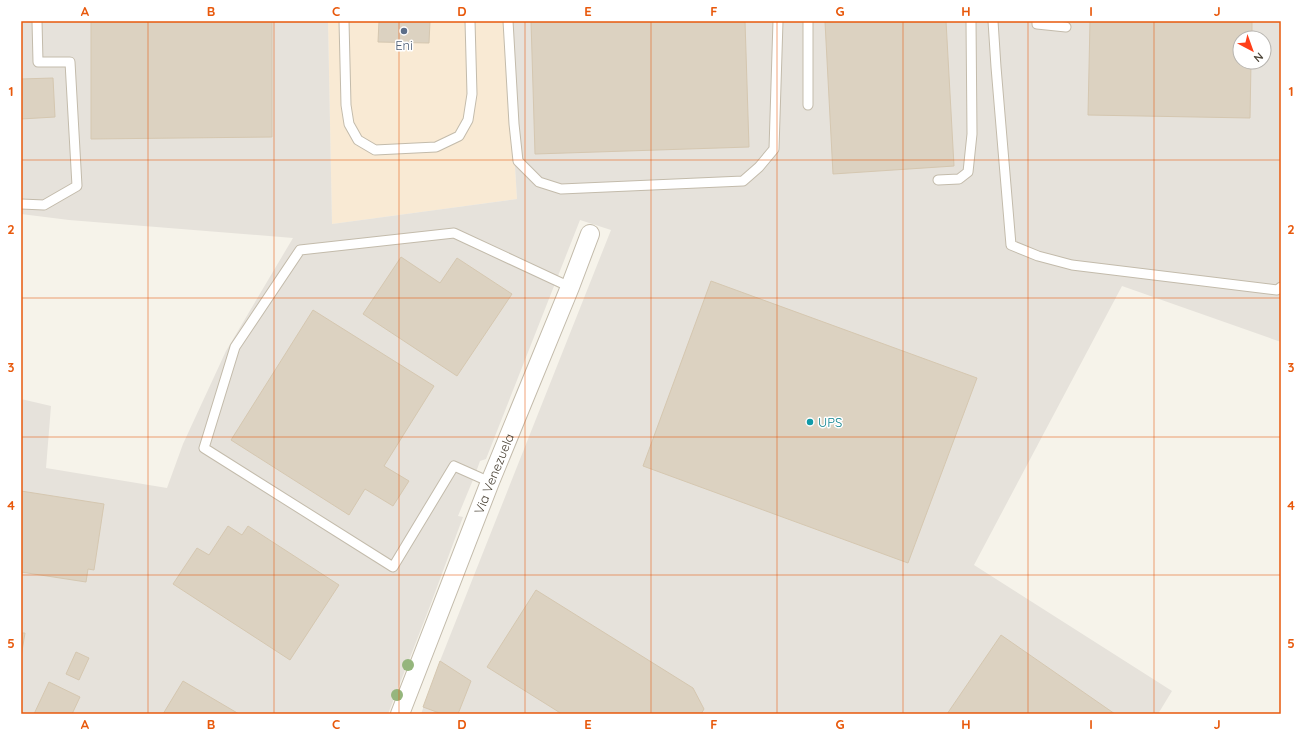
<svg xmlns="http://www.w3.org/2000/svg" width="1302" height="735" font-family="Quicksand,sans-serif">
  <rect width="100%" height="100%" fill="#f6f3ea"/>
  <path fill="#f9ead4" d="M 328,21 L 506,21 L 517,199 L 332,224 Z"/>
  <path fill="#e6e2db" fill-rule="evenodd" d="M 21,21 L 328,21 L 332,224 L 517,199 L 506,21 L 1281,21 L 1281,342 L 1122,286 L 974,565 L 1172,691 L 1158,714 L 421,714 L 440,661 L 611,230 L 580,220 L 486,459 L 480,461 L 475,475 L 458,516 L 463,517 L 430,606 L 388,714 L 21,714 L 21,399 L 51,406 L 46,468 L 167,488 L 183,444 L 226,351 L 293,238 L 69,220 L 21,214 ZM 1240,38 L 1264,38 L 1264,62 L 1240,62 Z"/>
  <path fill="#dcd2c1" stroke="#d5c7b0" d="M 91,21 L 272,21 L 272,137 L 91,139 Z
    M 379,21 L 430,21 L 429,43 L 378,42 Z
    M 531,21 L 745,21 L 749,147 L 535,154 Z
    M 843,21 L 946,21 L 954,166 L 833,174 L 825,22 Z
    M 1090,21 L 1252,21 L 1252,38 L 1240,38 L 1240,62 L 1251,62 L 1250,118 L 1088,115 Z
    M 53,78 L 55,117 L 21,119 L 21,79 Z
    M 401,257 L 440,283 L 457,258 L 512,294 L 457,376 L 363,314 Z
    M 711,281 L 977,378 L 908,563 L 643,466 Z
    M 313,310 L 434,386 L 384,466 L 409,481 L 393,506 L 365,489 L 349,515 L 231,440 Z
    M 21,491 L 104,504 L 94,570 L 88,569 L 86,582 L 21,572 Z
    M 228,526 L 242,535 L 248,526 L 339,585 L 290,660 L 173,584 L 197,548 L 209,555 Z
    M 536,590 L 693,688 L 704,709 L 701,714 L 562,714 L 487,667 Z
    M 21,633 L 25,633 L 21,657 Z
    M 1001,635 L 1115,714 L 947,714 Z
    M 76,652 L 89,658 L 79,680 L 66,674 Z
    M 440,661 L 471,681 L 458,714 L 442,714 L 423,707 Z
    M 183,681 L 239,714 L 163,714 Z
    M 49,682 L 80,697 L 72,714 L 34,714 Z"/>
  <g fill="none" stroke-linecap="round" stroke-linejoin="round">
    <defs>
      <path id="lane" d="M 344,21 L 346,105 L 349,124 L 358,140 L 375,150 L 436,147 L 459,136 L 468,120 L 472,94 L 470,21
        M 508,21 L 514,124 L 518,161 L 539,182 L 561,189 L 743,181 L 759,167 L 774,149 L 778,21
        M 808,21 L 808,105
        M 993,21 L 996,67 L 1011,245 L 1038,256 L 1072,265 L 1277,290 L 1281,287
        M 1037,21 L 1037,24 L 1066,27
        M 938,180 L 959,179 L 968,172 L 972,134 L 971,21
        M 21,204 L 44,205 L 77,186 L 70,62 L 38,62 L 37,21
        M 490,482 L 454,466 L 393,567 L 204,448 L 235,347 L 300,250 L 454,233 L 570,287"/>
      <g id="street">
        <path id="s1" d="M 400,714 L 490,482 L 570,287 L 590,234"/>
      </g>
    </defs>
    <use href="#lane" stroke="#c3bbab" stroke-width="11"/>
    <use href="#street" stroke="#c3bbab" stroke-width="20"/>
    <use href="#lane" stroke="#fff" stroke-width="9"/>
    <use href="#street" stroke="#fff" stroke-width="18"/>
  </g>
  <g fill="#95b67d">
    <circle cx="408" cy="665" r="6"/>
    <circle cx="397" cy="695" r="6"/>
  </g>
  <path fill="none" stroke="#e8590c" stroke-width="1" stroke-opacity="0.55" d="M 148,21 L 148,714M 274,21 L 274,714M 399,21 L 399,714M 525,21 L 525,714M 651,21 L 651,714M 777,21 L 777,714M 903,21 L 903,714M 1028,21 L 1028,714M 1154,21 L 1154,714M 21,160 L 1281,160M 21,298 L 1281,298M 21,437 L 1281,437M 21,575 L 1281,575"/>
  <circle fill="#5c6f8a" stroke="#fff" stroke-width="1.5" cx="404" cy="31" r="4"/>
  <circle fill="#0f9aa8" stroke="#fff" stroke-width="1.5" cx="810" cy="422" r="4"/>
  <g text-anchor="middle" stroke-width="3" stroke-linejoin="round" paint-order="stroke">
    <g font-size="13" fill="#4e5e75" stroke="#fff">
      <text x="404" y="50">Eni</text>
    </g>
    <g font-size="13" fill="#0d838f" stroke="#fff" text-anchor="start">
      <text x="818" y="427">UPS</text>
    </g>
    <g font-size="13" fill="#4c4437" stroke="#fff">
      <text dy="5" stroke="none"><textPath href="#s1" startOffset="258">Via Venezuela</textPath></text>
    </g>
  </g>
  <rect width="1302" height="735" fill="none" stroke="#ffffff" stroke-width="44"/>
  <g transform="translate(1252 50) rotate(139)"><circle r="19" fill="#ffffff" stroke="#b7b4af"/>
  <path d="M0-3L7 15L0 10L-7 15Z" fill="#ff3f19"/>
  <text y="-6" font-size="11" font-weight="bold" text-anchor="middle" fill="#4c4437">N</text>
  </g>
  <rect x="22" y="22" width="1258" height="691" fill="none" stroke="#e8590c" stroke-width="1.5"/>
  <g font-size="13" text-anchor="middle" font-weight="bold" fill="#e8590c">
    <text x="85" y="16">A</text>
    <text x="211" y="16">B</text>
    <text x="336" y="16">C</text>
    <text x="462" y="16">D</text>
    <text x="588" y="16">E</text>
    <text x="714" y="16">F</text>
    <text x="840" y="16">G</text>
    <text x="966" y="16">H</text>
    <text x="1091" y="16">I</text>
    <text x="1217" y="16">J</text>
    <text x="11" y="96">1</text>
    <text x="1291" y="96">1</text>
    <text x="11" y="234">2</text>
    <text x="1291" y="234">2</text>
    <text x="11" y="372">3</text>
    <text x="1291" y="372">3</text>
    <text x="11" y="510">4</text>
    <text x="1291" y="510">4</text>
    <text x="11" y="648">5</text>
    <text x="1291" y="648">5</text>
    <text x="85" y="729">A</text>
    <text x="211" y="729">B</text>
    <text x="336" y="729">C</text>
    <text x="462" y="729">D</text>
    <text x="588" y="729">E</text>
    <text x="714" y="729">F</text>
    <text x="840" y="729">G</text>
    <text x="966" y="729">H</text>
    <text x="1091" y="729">I</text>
    <text x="1217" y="729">J</text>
  </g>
</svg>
